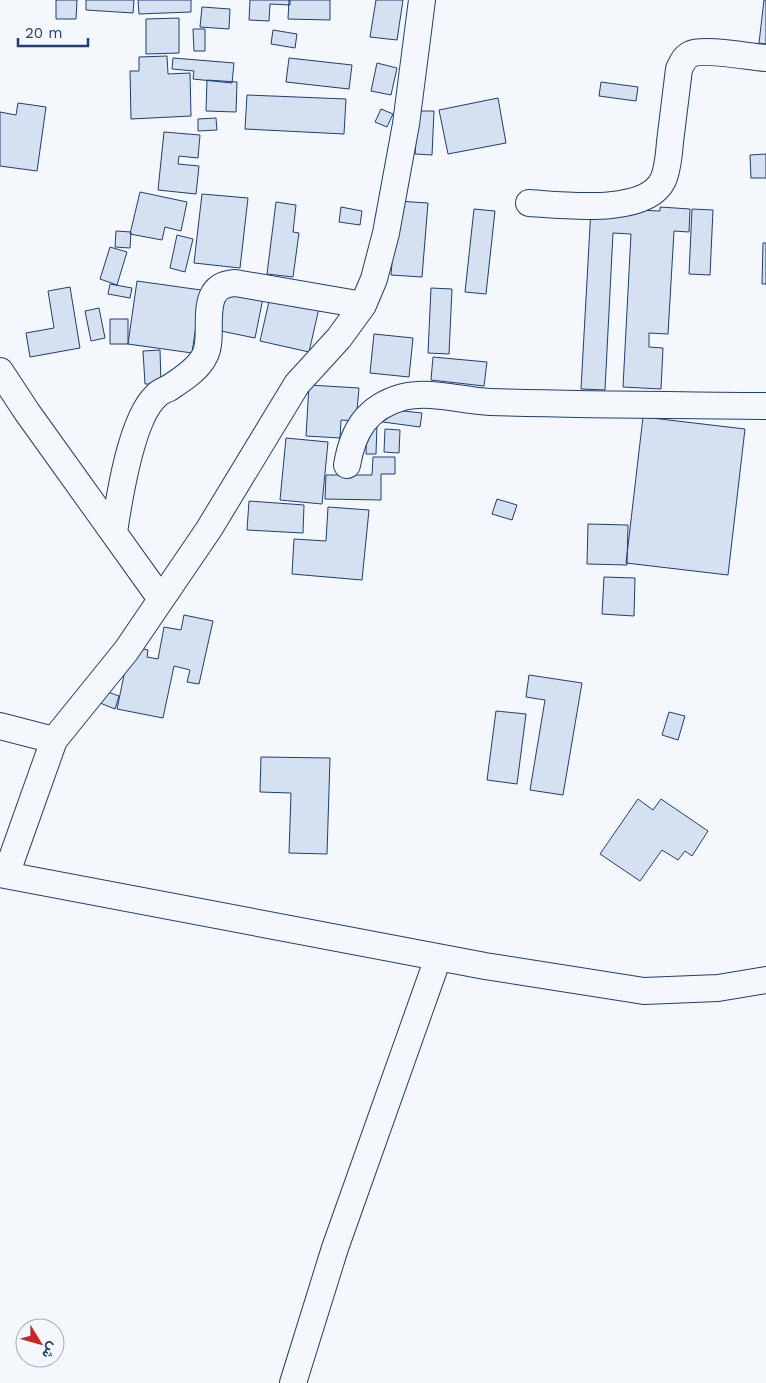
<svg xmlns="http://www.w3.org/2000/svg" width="766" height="1383" font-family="'Work Sans',Vazirmatn,sans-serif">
  <rect width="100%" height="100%" fill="#f4f7fb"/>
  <path fill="#d5e0f0" stroke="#1d3f73" d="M 56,0 L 77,0 L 76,19 L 56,19 Z
    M 86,0 L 134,0 L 133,13 L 86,10 Z
    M 138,0 L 191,0 L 191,12 L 139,14 Z
    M 250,0 L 290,0 L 290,5 L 270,4 L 269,21 L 249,20 Z
    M 289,0 L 330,0 L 330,20 L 288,19 Z
    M 376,0 L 403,0 L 397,40 L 370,37 Z
    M 764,0 L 766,0 L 766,44 L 759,43 Z
    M 202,7 L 230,9 L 229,29 L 200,27 Z
    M 179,18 L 179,53 L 146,54 L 146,19 Z
    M 193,29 L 205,29 L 205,51 L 194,51 Z
    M 273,30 L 297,34 L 295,48 L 271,44 Z
    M 167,56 L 168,74 L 190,73 L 191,116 L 131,119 L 130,71 L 139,71 L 139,57 Z
    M 173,58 L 234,63 L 232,83 L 193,79 L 194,71 L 172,69 Z
    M 289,58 L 352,65 L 349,89 L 286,82 Z
    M 377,63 L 397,68 L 391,95 L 371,91 Z
    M 207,80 L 237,82 L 236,112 L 206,111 Z
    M 601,82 L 638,87 L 636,101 L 599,96 Z
    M 247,95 L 346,99 L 344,134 L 245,129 Z
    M 498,98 L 506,143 L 448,154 L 439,110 Z
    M 18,103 L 46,107 L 37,171 L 0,166 L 0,112 L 16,115 Z
    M 381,109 L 393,114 L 387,127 L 375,122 Z
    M 418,111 L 434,111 L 432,155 L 415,154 Z
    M 216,118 L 217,130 L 198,131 L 198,119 Z
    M 164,132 L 200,135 L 198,158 L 179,156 L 178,164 L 199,166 L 196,194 L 158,190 Z
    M 766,154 L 766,178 L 751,178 L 750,155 Z
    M 140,192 L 187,202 L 181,231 L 165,227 L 162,240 L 130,234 Z
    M 202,194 L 248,198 L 240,268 L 194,263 Z
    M 397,201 L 428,203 L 422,277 L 391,275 Z
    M 276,202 L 296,205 L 293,232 L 299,233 L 293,277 L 267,274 Z
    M 341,207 L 362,211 L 360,225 L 339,222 Z
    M 660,207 L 690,209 L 689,232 L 674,231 L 668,334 L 649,333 L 649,347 L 663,348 L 661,389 L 623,387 L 631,234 L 613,233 L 605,390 L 581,389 L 591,208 L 660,211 Z
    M 474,209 L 495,211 L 486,294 L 465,292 Z
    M 692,209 L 713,210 L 710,275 L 689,274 Z
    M 116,231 L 131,232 L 130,248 L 115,247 Z
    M 177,235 L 193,239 L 185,272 L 170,268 Z
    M 763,243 L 766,243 L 766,284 L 762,284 Z
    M 110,247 L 127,252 L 117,285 L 100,279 Z
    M 137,281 L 201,290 L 192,353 L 128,344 Z
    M 110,284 L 132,288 L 130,298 L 108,294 Z
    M 70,287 L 80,348 L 30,357 L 26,333 L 54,328 L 48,291 Z
    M 431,288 L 452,289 L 449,354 L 428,353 Z
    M 224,290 L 263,298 L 255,338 L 216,330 Z
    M 270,297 L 319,308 L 309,352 L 260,341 Z
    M 99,308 L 105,338 L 91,341 L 85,311 Z
    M 110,319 L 128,319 L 128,344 L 110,344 Z
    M 374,334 L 413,338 L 409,377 L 370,373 Z
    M 160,350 L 161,384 L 145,384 L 143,351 Z
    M 433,357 L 487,362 L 484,386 L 431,380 Z
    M 309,385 L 359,388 L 356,421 L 341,420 L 340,438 L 306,436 Z
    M 385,409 L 422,413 L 420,427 L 383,422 Z
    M 643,417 L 745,429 L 728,575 L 626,563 Z
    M 367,424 L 377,424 L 376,454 L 366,454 Z
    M 385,429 L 400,430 L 399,453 L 384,452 Z
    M 286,438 L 328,442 L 322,504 L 280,500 Z
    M 373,457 L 395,457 L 395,474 L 381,474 L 381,500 L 325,499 L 326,475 L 372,475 Z
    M 497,499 L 517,505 L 512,520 L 492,514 Z
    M 249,501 L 304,505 L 303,533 L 247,530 Z
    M 328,507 L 369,510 L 362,580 L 292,574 L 294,539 L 326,541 Z
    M 588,524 L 628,525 L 627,565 L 587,564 Z
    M 604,577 L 635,578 L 634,616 L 602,614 Z
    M 184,615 L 213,621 L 199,684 L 187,682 L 190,670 L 174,666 L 163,718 L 117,709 L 130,646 L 148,650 L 147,657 L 158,659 L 164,627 L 181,630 Z
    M 529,675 L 582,683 L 563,795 L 530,790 L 545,700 L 526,697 Z
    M 105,691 L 119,696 L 115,709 L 100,703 Z
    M 496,711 L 526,714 L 517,784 L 487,780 Z
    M 669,712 L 685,716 L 678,740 L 662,735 Z
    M 261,757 L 330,758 L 327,854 L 289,853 L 291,793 L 260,792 Z
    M 638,799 L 653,810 L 661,799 L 708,831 L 692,856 L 685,851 L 678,860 L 662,850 L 640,881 L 600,854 Z"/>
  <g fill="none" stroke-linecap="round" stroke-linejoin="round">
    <defs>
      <path id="minor" d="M 529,203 C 562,205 646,216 663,180 C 668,169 669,154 670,142 C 673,118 676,94 679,69 C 682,63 684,57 691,54 C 704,48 750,57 766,58
        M 0,371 L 27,412 L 161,599
        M 347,465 C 353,430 367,407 403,397 C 431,390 462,401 490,402 C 582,405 674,405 766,406
        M 114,532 C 119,499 131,419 156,396 C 159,392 165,390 169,388 C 181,380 199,369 205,355 C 216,334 195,285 235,283 L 363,305
        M 0,726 L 54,740 L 126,651 L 209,529 L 297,384 L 339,338 L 363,305 L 374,279 L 386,233 L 406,124 L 422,0
        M 0,874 L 485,966 L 644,991 L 718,988 L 766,980
        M 6,875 L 54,740
        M 293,1383 L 335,1248 L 438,958"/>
    </defs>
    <use href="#minor" stroke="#1d3f73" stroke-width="28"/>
    <use href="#minor" stroke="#f4f7fb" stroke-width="26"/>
  </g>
  <g transform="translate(40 1343) rotate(127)"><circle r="24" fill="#f4f7fb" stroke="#9eadc5"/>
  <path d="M0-4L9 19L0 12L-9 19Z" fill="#c62828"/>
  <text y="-8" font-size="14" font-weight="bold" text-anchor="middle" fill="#1d3f73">ش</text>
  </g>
  <path d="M18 38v8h70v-8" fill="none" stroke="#1d3f73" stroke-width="2.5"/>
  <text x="25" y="38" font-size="15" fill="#1d3f73" stroke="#f4f7fb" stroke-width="4" paint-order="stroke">20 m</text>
</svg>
